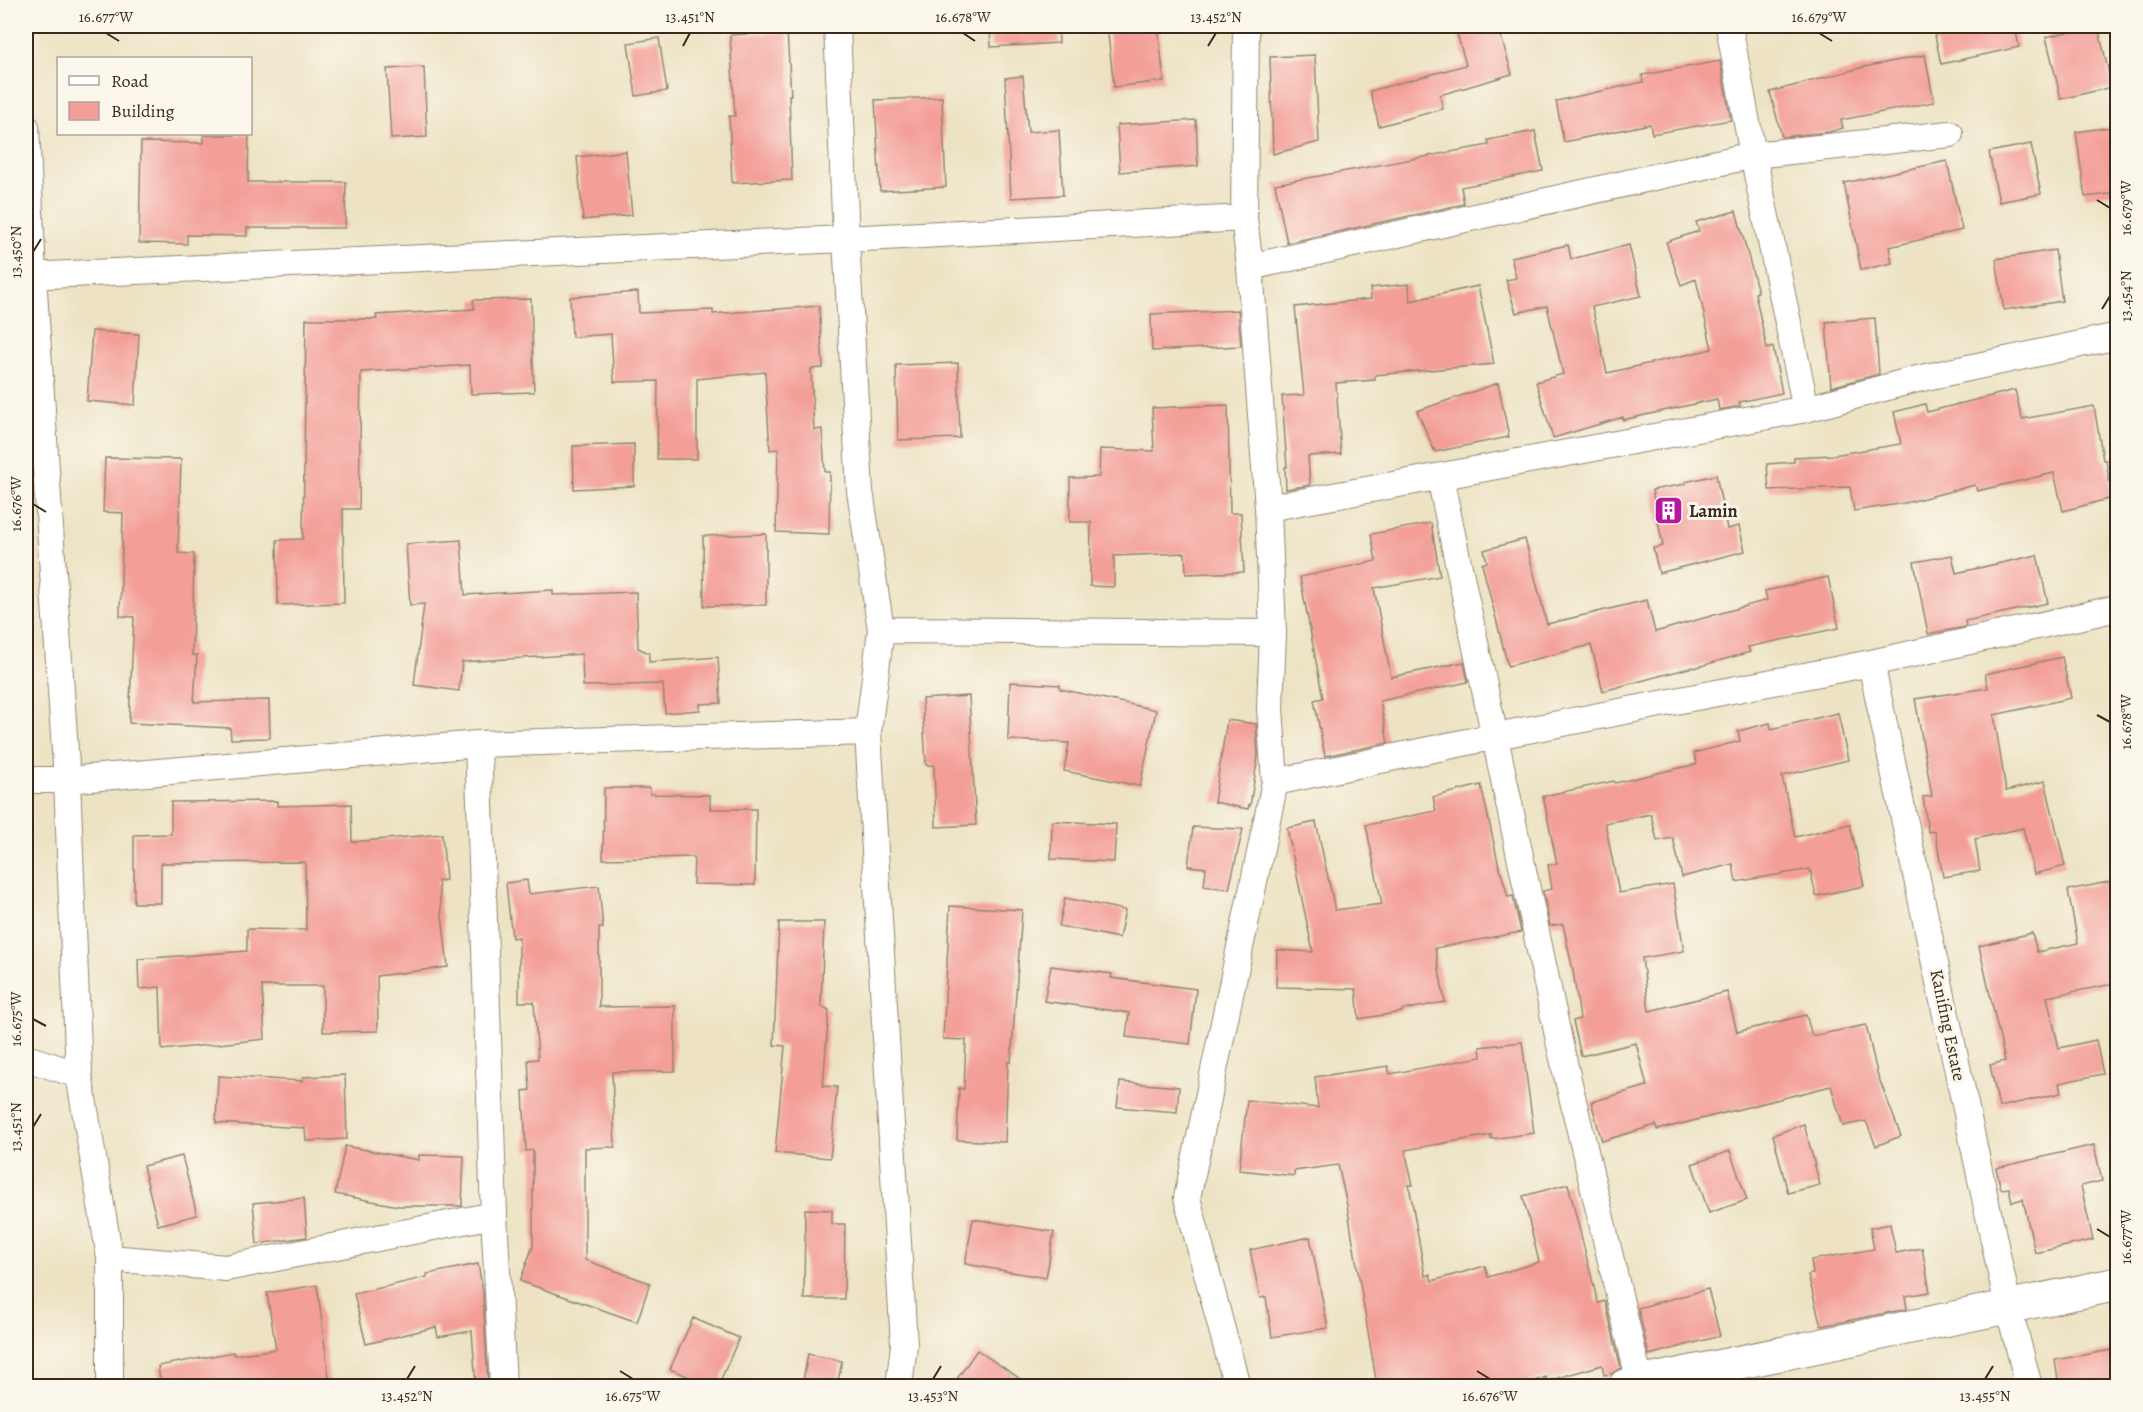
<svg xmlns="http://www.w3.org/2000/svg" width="2143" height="1412" font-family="Alegreya,serif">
  <rect width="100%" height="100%" fill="#fbf7ec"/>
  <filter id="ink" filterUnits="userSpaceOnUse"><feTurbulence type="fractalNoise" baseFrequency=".0167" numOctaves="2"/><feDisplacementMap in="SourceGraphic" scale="12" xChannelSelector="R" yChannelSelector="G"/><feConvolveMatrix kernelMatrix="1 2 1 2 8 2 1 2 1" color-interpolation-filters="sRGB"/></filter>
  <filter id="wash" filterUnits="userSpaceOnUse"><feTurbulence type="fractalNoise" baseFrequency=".008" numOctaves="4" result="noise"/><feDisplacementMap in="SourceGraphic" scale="24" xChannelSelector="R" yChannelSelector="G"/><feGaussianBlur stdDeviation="1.35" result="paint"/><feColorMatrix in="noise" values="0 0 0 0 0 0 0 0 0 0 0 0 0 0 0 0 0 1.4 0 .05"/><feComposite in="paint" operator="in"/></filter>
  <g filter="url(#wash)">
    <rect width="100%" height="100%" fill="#ede3c4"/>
    <g id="blocks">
      <path fill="#f39e97" d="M 990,26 L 1058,26 L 1059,43 L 991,47 Z
        M 1107,26 L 1158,26 L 1164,81 L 1114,87 Z
        M 1455,26 L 1498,26 L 1512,74 L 1440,95 L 1443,109 L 1379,126 L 1370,91 L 1466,65 Z
        M 1933,26 L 2015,26 L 2019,47 L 1941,64 Z
        M 2093,26 L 2098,26 L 2112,87 L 2061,99 L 2046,37 Z
        M 787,32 L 791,95 L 789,95 L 792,180 L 732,183 L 729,116 L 735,116 L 730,35 Z
        M 659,38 L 667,91 L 636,96 L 628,43 Z
        M 1315,55 L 1319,142 L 1273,154 L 1270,57 Z
        M 1925,55 L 1934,102 L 1841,120 L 1843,128 L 1829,132 L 1782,137 L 1770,92 L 1864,67 Z
        M 1720,61 L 1731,120 L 1652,134 L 1650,124 L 1564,142 L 1556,101 L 1643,82 L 1642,75 Z
        M 424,67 L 427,137 L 391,139 L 387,69 Z
        M 1023,76 L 1028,132 L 1059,130 L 1063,195 L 1011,198 L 1005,78 Z
        M 942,97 L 946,187 L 880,191 L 875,100 Z
        M 1196,120 L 1198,166 L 1120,172 L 1117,125 Z
        M 2118,126 L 2118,193 L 2085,197 L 2076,132 Z
        M 1535,131 L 1543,171 L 1461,187 L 1464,204 L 1287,243 L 1275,184 L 1489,145 L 1488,140 Z
        M 204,135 L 249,135 L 248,182 L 346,182 L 345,228 L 247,228 L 247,236 L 187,235 L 187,244 L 139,243 L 141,142 L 204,143 Z
        M 2031,144 L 2041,194 L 1999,202 L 1989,152 Z
        M 626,151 L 632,215 L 583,220 L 577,157 Z
        M 1947,161 L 1962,230 L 1889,247 L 1892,263 L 1861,270 L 1844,183 Z
        M 1736,211 L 1758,292 L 1755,293 L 1767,349 L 1773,347 L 1782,393 L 1739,402 L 1740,406 L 1719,410 L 1717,399 L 1623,420 L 1623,417 L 1553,438 L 1536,382 L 1563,374 L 1547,306 L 1516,313 L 1506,280 L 1516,278 L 1511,257 L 1568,245 L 1571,259 L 1629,245 L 1641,296 L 1592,307 L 1607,373 L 1712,349 L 1696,279 L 1681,285 L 1666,242 L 1699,231 L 1696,222 Z
        M 2055,250 L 2062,301 L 2004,310 L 1996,259 Z
        M 1409,284 L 1410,301 L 1478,286 L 1494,364 L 1375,375 L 1375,380 L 1336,383 L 1341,454 L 1308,456 L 1310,485 L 1286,489 L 1285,467 L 1287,467 L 1282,396 L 1304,395 L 1295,307 L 1371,299 L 1370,288 Z
        M 638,292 L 639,313 L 713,310 L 713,314 L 819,306 L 823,368 L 811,369 L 814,430 L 822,429 L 825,472 L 830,472 L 829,534 L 776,532 L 778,449 L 770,450 L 765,372 L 697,379 L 697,459 L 657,459 L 658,381 L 614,382 L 611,334 L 572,337 L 570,297 Z
        M 531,299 L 534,392 L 471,394 L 470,365 L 361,372 L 359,509 L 343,509 L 344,603 L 278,605 L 277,540 L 303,539 L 306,319 L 377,319 L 376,315 L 474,309 L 473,300 Z
        M 1238,310 L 1241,346 L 1152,351 L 1151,314 Z
        M 1875,318 L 1879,374 L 1831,387 L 1826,322 Z
        M 92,331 L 139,334 L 135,405 L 87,401 Z
        M 958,363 L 960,438 L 898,440 L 896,365 Z
        M 1498,383 L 1509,437 L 1435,452 L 1417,411 Z
        M 2015,390 L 2022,419 L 2094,406 L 2103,460 L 2106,460 L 2112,498 L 2063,511 L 2054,473 L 1977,491 L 1975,485 L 1905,503 L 1854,511 L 1850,487 L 1769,490 L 1767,464 L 1794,462 L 1794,457 L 1833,455 L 1901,444 L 1894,412 L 1925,404 L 1927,412 Z
        M 1228,405 L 1230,513 L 1241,513 L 1244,572 L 1186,574 L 1185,553 L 1114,556 L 1114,587 L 1090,586 L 1091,522 L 1070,522 L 1070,478 L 1099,477 L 1100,449 L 1154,451 L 1152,408 Z
        M 634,444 L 634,486 L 574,489 L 573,446 Z
        M 105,458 L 181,459 L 178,553 L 194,554 L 192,655 L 197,655 L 194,702 L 269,700 L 270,738 L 231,739 L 230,728 L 129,723 L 134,617 L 120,616 L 123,513 L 103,512 Z
        M 1716,475 L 1727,529 L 1739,526 L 1745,551 L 1659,573 L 1653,548 L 1663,546 L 1652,490 L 1685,484 L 1685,482 Z
        M 1431,523 L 1440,576 L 1374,588 L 1391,677 L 1464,662 L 1468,682 L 1380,701 L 1388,743 L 1325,756 L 1314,700 L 1323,698 L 1300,577 L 1376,561 L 1371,534 Z
        M 766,534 L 766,605 L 704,606 L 703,536 Z
        M 1525,539 L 1547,624 L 1647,600 L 1655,632 L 1767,600 L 1765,591 L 1828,577 L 1839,628 L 1748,647 L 1750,652 L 1694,668 L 1693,667 L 1603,691 L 1591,645 L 1508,666 L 1482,564 L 1487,562 L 1484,550 Z
        M 461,540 L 465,595 L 553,590 L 553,595 L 636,592 L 638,648 L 649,653 L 649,662 L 718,657 L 721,703 L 700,704 L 700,710 L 665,713 L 663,684 L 583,686 L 582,654 L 462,662 L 459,691 L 414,685 L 424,604 L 410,605 L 406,544 Z
        M 1952,555 L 1956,573 L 2037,555 L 2048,603 L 1965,621 L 1966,627 L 1928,634 L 1914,562 Z
        M 2062,657 L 2071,698 L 1994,715 L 2006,791 L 2045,781 L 2065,866 L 2034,874 L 2023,828 L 1975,839 L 1980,871 L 1943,877 L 1935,831 L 1928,832 L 1923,797 L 1932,796 L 1915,699 L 1988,688 L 1985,674 Z
        M 1010,682 L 1060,685 L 1060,689 L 1156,710 L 1140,786 L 1064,771 L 1069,743 L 1008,740 Z
        M 969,696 L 976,825 L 936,827 L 934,765 L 926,765 L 922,699 Z
        M 1838,713 L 1848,760 L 1782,776 L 1795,837 L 1850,824 L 1864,886 L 1816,896 L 1810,869 L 1736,882 L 1733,864 L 1682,877 L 1673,838 L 1657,841 L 1651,814 L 1605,823 L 1619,893 L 1673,884 L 1684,951 L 1642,958 L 1649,1011 L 1727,992 L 1737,1032 L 1806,1015 L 1812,1036 L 1866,1025 L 1877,1073 L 1901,1136 L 1876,1146 L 1866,1121 L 1843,1126 L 1831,1086 L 1657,1130 L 1656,1125 L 1602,1141 L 1591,1102 L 1647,1086 L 1636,1043 L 1581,1056 L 1573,1021 L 1580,1019 L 1573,971 L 1563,924 L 1550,926 L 1543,891 L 1552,889 L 1548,865 L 1557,864 L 1543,796 L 1614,781 L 1615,783 L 1697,764 L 1694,753 L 1740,741 L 1738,731 L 1770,723 L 1771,729 Z
        M 1227,720 L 1256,724 L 1258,756 L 1250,806 L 1249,805 L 1248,809 L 1214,802 Z
        M 1481,785 L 1498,862 L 1508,897 L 1513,896 L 1521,932 L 1435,948 L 1445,1002 L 1402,1010 L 1402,1012 L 1359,1019 L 1356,989 L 1276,987 L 1277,950 L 1313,952 L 1287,828 L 1316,822 L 1335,910 L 1382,904 L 1366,825 L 1436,811 L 1433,797 Z
        M 604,788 L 650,788 L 650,794 L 710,795 L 710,809 L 756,809 L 755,885 L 693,884 L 694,857 L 603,859 Z
        M 277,801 L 277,806 L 351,804 L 352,842 L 442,834 L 446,880 L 438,881 L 448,967 L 377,976 L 378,1031 L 323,1032 L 323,986 L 262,986 L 265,1039 L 162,1050 L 160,987 L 139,989 L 138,959 L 247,951 L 247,929 L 306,930 L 305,862 L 161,863 L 161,903 L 134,903 L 134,835 L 171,834 L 171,802 Z
        M 1052,821 L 1116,824 L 1114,862 L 1051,859 Z
        M 1193,827 L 1243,829 L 1229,889 L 1204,886 L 1206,868 L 1188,866 Z
        M 527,880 L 529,894 L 599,886 L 603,928 L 599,928 L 599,1007 L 675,1006 L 675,1071 L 612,1072 L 615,1147 L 585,1148 L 585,1260 L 650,1283 L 637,1322 L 520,1281 L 533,1246 L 533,1150 L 526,1151 L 523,1091 L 530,1090 L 528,1060 L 538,1059 L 534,1002 L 519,1002 L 519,937 L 512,938 L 506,883 Z
        M 2118,880 L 2118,983 L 2047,997 L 2059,1048 L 2096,1040 L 2103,1074 L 2059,1083 L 2061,1093 L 1999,1107 L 1990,1065 L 2005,1061 L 1979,946 L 2032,933 L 2037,952 L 2078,943 L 2068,890 Z
        M 1065,898 L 1125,910 L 1119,938 L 1059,926 Z
        M 950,906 L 1022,910 L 1011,1062 L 1008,1062 L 1005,1142 L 957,1140 L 959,1088 L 964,1089 L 966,1040 L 943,1039 Z
        M 779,922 L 824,922 L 821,1006 L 829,1010 L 823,1086 L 837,1087 L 830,1158 L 775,1153 L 785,1046 L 774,1045 Z
        M 1051,966 L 1112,974 L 1111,978 L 1196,989 L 1190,1044 L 1126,1037 L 1129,1013 L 1044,1001 Z
        M 1522,1042 L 1534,1133 L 1491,1139 L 1491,1135 L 1405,1150 L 1413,1185 L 1409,1185 L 1425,1276 L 1430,1274 L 1432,1281 L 1485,1266 L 1488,1277 L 1539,1262 L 1523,1196 L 1568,1184 L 1598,1303 L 1605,1301 L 1621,1368 L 1611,1374 L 1604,1375 L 1602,1365 L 1547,1381 L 1546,1377 L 1519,1386 L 1377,1386 L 1347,1205 L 1338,1165 L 1294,1171 L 1294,1176 L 1239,1170 L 1247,1100 L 1318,1108 L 1315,1077 L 1388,1066 L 1390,1074 L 1481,1057 L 1480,1047 Z
        M 345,1075 L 347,1139 L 306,1141 L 305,1128 L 216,1123 L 218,1076 L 303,1081 L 303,1077 Z
        M 1120,1082 L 1179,1087 L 1177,1112 L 1117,1107 Z
        M 1804,1124 L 1820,1185 L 1788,1193 L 1773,1135 Z
        M 2094,1145 L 2102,1181 L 2081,1186 L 2093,1240 L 2035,1253 L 2023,1199 L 2012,1202 L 2009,1188 L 2001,1189 L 1996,1168 Z
        M 345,1146 L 419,1160 L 419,1155 L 464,1156 L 462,1206 L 398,1206 L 335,1194 Z
        M 1730,1151 L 1747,1200 L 1709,1213 L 1692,1164 Z
        M 182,1156 L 197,1215 L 158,1225 L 143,1166 Z
        M 304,1198 L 307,1237 L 257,1244 L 253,1203 Z
        M 805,1209 L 832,1210 L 832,1224 L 845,1224 L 844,1299 L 804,1299 Z
        M 973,1219 L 1054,1232 L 1046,1278 L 965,1264 Z
        M 1890,1224 L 1896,1253 L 1922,1248 L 1930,1292 L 1905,1296 L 1907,1309 L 1821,1326 L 1808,1275 L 1813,1274 L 1811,1260 L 1874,1249 L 1870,1228 Z
        M 1310,1237 L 1328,1328 L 1272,1337 L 1266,1297 L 1260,1298 L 1250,1250 Z
        M 478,1264 L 483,1292 L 488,1386 L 476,1386 L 472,1331 L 438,1337 L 436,1327 L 366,1344 L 354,1294 L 427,1277 L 427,1274 Z
        M 317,1285 L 330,1386 L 161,1386 L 158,1366 L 233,1352 L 234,1355 L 276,1349 L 267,1293 Z
        M 1708,1289 L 1720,1336 L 1649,1355 L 1638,1308 Z
        M 693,1318 L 739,1338 L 718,1386 L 711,1386 L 670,1369 Z
        M 2118,1349 L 2118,1386 L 2059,1386 L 2055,1360 Z
        M 977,1350 L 1031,1386 L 952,1386 Z
        M 808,1354 L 842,1361 L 837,1386 L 802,1386 Z"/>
    </g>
  </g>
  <g filter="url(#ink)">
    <use href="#blocks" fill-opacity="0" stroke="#948671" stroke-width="1.5"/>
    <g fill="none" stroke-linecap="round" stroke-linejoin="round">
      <defs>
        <path id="minor" d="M 837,26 L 846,239 L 860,491 L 881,630 L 868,732 L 904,1345 L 899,1386
          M 1729,26 L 1753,155 L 1806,409
          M 26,127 L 33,276 L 67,780 L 79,1075 L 110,1258 L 110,1386
          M 1250,267 L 1753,155 L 1950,134
          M 26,276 L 846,239 L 1244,218
          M 1440,477 L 1561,1050 L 1640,1383
          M 1268,508 L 1806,409 L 1917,379 L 2118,336
          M 881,630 L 1273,633
          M 1871,663 L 2008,1306 L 2029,1386
          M 478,744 L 494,1215 L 503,1386
          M 26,780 L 67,780 L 478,744 L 868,732
          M 1275,782 L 1501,735 L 1871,663 L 2118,608
          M 26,1058 L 79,1075
          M 110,1258 L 226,1268 L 494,1215
          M 1237,1386 L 1187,1198 L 1275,782 L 1270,708 L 1273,633 L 1268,508 L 1250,267 L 1244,218 L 1246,26"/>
        <path id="tertiary" d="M 1625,1386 L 2118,1284"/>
      </defs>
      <use href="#minor" stroke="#948671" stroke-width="28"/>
      <use href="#tertiary" stroke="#948671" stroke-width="35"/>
      <use href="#minor" stroke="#fff" stroke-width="26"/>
      <use href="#tertiary" stroke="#fff" stroke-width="33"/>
    </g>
  </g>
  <path fill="none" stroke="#3b2a1e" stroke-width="2" d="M 106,33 L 119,41M 963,33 L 975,41M 1819,33 L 1832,41M 683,46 L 690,33M 1208,46 L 1216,33M 2097,200 L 2110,208M 33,252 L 41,239M 2102,309 L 2110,296M 33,504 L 46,512M 2097,715 L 2110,722M 33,1019 L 46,1026M 33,1127 L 41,1114M 2097,1229 L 2110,1237M 620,1371 L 633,1379M 1477,1371 L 1490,1379M 407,1379 L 415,1366M 933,1379 L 941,1366M 1985,1379 L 1993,1366"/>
  <defs>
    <symbol id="building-square" viewBox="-11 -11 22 22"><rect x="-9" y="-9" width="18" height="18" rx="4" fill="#b5179e" stroke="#fbf7ec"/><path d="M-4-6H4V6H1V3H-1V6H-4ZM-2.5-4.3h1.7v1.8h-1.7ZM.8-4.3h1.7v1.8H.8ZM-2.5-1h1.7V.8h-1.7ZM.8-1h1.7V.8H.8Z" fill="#fff"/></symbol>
  </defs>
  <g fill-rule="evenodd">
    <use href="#building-square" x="1652" y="494" width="33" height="33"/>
  </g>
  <g text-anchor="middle" stroke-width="6" stroke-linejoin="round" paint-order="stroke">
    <g font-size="18" font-weight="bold" fill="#3b2a1e" stroke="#fbf7ec" text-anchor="start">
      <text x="1689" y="517">Lamin</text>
    </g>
    <g font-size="18" fill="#3b2a1e" stroke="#fbf7ec">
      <text transform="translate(1948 1025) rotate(78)" y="6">Kanifing Estate</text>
    </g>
  </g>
  <rect width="2143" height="1412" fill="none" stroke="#fbf7ec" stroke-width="66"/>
  <rect x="57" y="57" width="195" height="78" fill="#fbf7ec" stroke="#aea59a" stroke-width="1.5"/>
  <rect x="69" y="76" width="30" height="9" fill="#ffffff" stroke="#aea59a" stroke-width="1.5"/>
  <text x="111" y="87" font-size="18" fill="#3b2a1e">Road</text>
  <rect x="69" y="102" width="30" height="18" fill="#f39e97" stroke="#aea59a" stroke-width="1.5"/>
  <text x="111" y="117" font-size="18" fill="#3b2a1e">Building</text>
  <rect x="33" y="33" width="2077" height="1346" fill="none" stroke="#3b2a1e" stroke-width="2"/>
  <g font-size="15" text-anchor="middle" fill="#3b2a1e">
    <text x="106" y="22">16.677°W</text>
    <text x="690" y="22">13.451°N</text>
    <text x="963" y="22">16.678°W</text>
    <text x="1216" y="22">13.452°N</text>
    <text x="1819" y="22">16.679°W</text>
    <text transform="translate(2126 208) rotate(-90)" y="5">16.679°W</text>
    <text transform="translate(16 252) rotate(-90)" y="5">13.450°N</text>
    <text transform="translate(2126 296) rotate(-90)" y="5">13.454°N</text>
    <text transform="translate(16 504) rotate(-90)" y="5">16.676°W</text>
    <text transform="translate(2126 722) rotate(-90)" y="5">16.678°W</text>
    <text transform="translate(16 1019) rotate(-90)" y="5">16.675°W</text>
    <text transform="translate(16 1127) rotate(-90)" y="5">13.451°N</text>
    <text transform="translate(2126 1237) rotate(-90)" y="5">16.677°W</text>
    <text x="407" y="1401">13.452°N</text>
    <text x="633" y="1401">16.675°W</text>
    <text x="933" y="1401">13.453°N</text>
    <text x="1490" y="1401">16.676°W</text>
    <text x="1985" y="1401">13.455°N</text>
  </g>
</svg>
